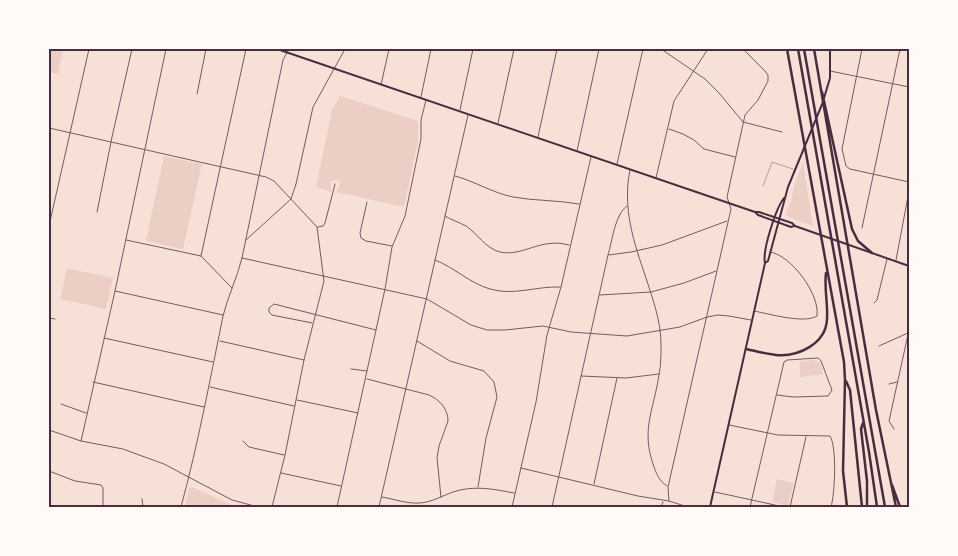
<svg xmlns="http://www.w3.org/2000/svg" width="958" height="556" font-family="Poppins,sans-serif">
  <rect width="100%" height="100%" fill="#f7e1d7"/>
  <path fill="#ebcfc5" d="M 49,49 L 63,49 L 58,74 L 49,72 Z
    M 340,96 L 418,121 L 418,142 L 404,207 L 336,192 L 340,186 L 340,182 L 337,180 L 331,181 L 331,192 L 316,187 L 332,110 Z
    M 164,156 L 202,164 L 183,249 L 146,241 Z
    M 803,163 L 813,226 L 789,217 L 785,214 L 791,202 L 794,186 Z
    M 67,268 L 113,278 L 106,309 L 60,299 Z
    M 814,360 L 820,363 L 823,374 L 800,377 L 800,361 Z
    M 777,479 L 794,483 L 788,506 L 772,502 Z
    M 192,487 L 236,507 L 185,507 L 189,488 Z"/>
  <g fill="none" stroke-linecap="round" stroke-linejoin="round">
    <path stroke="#755966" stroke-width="0.5" d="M 763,186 L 772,162 L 793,169"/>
    <path stroke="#755966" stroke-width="1" d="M 661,49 L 705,79 L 719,93 L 743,122 L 782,132
      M 862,49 L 842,149 L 846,166 L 850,169 L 909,182
      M 830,71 L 909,87
      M 381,85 L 389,49
      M 197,94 L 206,49
      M 421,97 L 431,49
      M 460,110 L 473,49
      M 498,123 L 514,49
      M 49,128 L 266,177 L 274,181 L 317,227
      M 669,129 L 683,134 L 694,140 L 704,149 L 735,157
      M 538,137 L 557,49
      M 577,151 L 599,49
      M 617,164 L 643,49
      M 630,170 C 622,208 634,243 646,278 C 653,300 661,321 661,345 C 661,355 661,365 659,375 C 654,409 641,429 653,464 C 656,473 659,481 667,486
      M 455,176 C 474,181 493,193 513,197 C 535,201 557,200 579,204
      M 656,178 L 674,101 L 708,49
      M 367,202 L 360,233 L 361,238 L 366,241 L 392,246
      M 97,212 L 112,137 L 132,49
      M 445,216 C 451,220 459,222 466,226 C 478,234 485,248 500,252 C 523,257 541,237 569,245
      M 49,226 L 89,49
      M 318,227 L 323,226 L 325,223 L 335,184
      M 862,228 L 900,49
      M 126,240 L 201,256 L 232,288
      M 246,240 L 291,199 L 296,184 L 313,107 L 345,49
      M 609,255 L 631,252 L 662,245 L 727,221
      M 201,256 L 246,49
      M 242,258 L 427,299 L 471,325 L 487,330 L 505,330 L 543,326 L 571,332 L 627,336 L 680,327 L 707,317 L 718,315 L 729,316 L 751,320
      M 435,260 C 454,267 469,283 490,289 C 514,296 536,286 560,287
      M 896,260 L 909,191
      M 115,291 L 223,315
      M 600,295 L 651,292 L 684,283 L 716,271
      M 874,303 L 877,300 L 887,259
      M 754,311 C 770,314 804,324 817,316 C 820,294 791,255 770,252
      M 49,318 L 55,319
      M 312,323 L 272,315 L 269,312 L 269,308 L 274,304 L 376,330
      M 104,338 L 213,362
      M 220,341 L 304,360
      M 417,341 L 450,361 L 484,371 L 494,382 L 497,397 L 486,438 L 478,487
      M 879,346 L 908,333
      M 351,369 L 367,371
      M 581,376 L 626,378 L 659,374
      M 367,379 L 429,395 C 440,400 448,409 448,421 L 439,446 L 437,458 L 441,497
      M 93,382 L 204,407
      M 889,384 L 897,382
      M 210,387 L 294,406
      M 297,400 L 358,413
      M 61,404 L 86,413
      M 729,425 L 778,435 L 830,436 C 837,447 835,494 831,507
      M 894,429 L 889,421 L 909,330
      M 49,430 L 81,441 L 123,449 L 142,456 L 164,464 L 232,500 L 258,507
      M 81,441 L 115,291 L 166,49
      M 243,441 L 249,447 L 284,455
      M 521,468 L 638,496 L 669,501 L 688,507
      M 49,471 L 75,481 L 101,485 L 103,488 L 103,507
      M 281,473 L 341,486
      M 594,484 L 617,378
      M 715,492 L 784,507
      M 382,497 C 394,499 407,504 420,503 C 432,502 442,496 453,492 C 474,485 493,489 514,493
      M 142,499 L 143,507
      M 669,501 L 668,487 L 731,209 L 727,197 L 745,115 L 758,100 L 768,81 L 768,75 L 764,70 L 743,49
      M 181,507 C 198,444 210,380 223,316 C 228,296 237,278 242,258 L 283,60 L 289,49
      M 272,507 L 285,455 L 304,360 L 324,281 L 317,227
      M 337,507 L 385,289 L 392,247 L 405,216 L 421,139 L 421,120 L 426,100
      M 379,507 L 468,115
      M 512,507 L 536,402 L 547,335 L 561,287 L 591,157
      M 552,507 L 608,255 C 612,242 615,214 627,206
      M 661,507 L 663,502
      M 750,507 L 784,362 L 787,360 L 818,358 L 821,361 L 832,390 L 828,396 L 793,397 L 777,395
      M 790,507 L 806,437"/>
    <path stroke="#4a2c40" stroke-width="2" d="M 277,49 L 755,212 L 759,212 L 792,223 L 795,226 L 909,266
      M 824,98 L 830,78 L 830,49
      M 755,212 L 758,215 L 791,227 L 794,226
      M 765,263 L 768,261 L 788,187 L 823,102
      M 710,507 L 765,263 C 762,251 776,208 784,198"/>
    <path stroke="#4a2c40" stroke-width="2.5" d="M 787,49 L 844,362 L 845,380 L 843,471 L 847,507
      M 798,49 L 869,452 L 877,507
      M 804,49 L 885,507
      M 814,49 L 876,410 L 896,507
      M 822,92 L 852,229 L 858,241 L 872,253
      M 746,349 C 756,351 766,354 776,355 C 798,357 826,344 827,319 C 828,303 824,288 826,273
      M 846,381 L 850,390 L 862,507
      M 863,423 L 861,429 L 867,481 L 867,507
      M 892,485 L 900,507"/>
  </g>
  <rect width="958" height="556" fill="none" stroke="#fffaf5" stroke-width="100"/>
  <rect x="50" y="50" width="858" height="456" fill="none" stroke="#4a2c40" stroke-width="2"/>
</svg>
